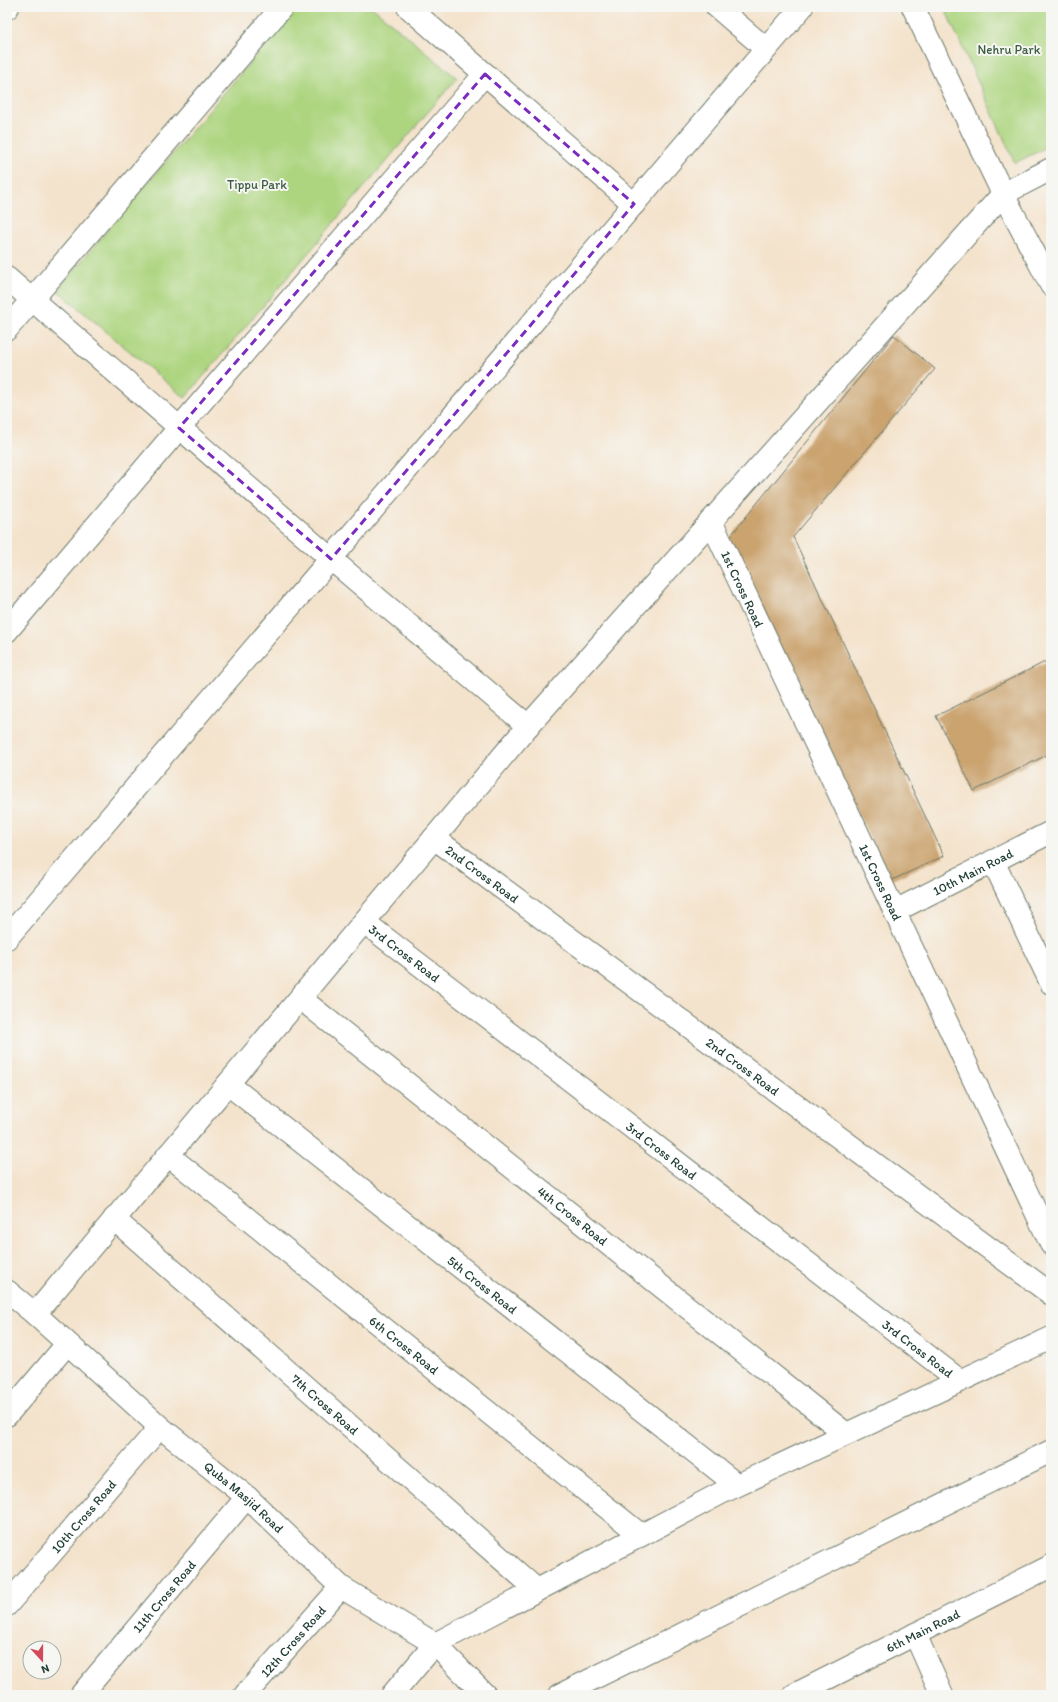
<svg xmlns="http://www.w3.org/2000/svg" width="1058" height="1702" font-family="Itim,sans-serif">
  <rect width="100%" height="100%" fill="#f6f6f2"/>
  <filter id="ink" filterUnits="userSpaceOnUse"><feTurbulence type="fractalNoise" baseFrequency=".025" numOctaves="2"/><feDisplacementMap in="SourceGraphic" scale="8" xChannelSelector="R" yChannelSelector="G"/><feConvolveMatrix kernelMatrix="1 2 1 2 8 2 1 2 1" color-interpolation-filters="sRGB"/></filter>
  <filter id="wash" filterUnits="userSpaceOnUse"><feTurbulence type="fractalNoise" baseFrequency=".012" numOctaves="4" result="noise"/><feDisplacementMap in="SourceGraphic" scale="16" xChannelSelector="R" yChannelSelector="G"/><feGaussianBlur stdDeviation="0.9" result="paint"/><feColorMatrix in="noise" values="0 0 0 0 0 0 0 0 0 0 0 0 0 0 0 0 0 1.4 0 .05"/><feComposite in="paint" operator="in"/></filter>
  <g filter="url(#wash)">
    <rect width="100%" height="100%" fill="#f4e3cc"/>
    <path fill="#add580" stroke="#66895a" d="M 297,7 L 372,7 L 457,78 L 185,398 L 57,290 Z
      M 944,7 L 1051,7 L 1051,145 L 1015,163 Z"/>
    <g id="blocks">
      <path fill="#caa36e" d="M 894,335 L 935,369 L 793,537 L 944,856 L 890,881 L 728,539 Z
        M 1051,659 L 1051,753 L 974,791 L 936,716 Z"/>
    </g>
  </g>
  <g filter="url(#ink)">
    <use href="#blocks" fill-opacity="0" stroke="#6a7769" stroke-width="1"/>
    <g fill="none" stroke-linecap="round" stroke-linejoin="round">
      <defs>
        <g id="street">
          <path d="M 408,7 L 634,204"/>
          <path d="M 717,7 L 766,49"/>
          <path d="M 913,7 L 1003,194 L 1051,285"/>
          <path d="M 7,8 L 8,7"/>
          <path d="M 7,278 L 331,559 L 528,726"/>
          <path d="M 7,329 L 282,7"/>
          <path id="s1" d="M 711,521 L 1051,1244"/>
          <path d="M 7,631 L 179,428 L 485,74"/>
          <path id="s2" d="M 434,838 L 1051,1294"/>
          <path d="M 993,861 L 1051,983"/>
          <path id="s3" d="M 895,911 L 1051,832"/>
          <path id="s4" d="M 364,922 L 621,1119 L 959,1380"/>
          <path d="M 7,938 L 802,7"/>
          <path id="s5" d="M 300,998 L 845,1433"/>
          <path id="s6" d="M 228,1084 L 737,1485"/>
          <path id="s7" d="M 168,1155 L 641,1535"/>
          <path id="s8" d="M 114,1219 L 537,1590"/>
          <path d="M 35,1314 L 528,726 L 1003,194 L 1051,169"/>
          <path d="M 7,1415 L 67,1344"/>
          <path id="s9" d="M 7,1605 L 160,1427"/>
          <path d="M 915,1634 L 942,1695"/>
          <path id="s10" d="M 81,1695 L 247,1497"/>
          <path id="s11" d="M 245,1695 L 341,1587"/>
          <path d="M 392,1695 L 435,1644 L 723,1492 L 1051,1338"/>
          <path d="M 560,1695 L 1051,1451"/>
          <path id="s12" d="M 794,1695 L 1051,1566"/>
        </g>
        <g id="secondary">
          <path id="s13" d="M 7,1291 L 35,1314 L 160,1427 L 247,1497 L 341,1587 L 435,1644 L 485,1695"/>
        </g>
      </defs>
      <use href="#street" stroke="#6a7769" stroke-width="24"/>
      <use href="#secondary" stroke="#6a7769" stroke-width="24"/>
      <use href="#street" stroke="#fff" stroke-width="22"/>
      <use href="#secondary" stroke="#fff" stroke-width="22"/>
    </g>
  </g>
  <path fill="none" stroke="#7b2cbf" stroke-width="3" stroke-dasharray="8 5" stroke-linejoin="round" d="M 485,74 L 634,204 L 331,559 L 179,428 Z"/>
  <g text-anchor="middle" stroke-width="4" stroke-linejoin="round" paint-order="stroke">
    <g font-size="13" fill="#3b5b43" stroke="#f6f6f2">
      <text x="1009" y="54">Nehru Park</text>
      <text x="257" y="189">Tippu Park</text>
    </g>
    <g font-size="13" fill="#1f3d34" stroke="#f6f6f2">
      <text dy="5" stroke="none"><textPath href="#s1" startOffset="75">1st Cross Road</textPath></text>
      <text dy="5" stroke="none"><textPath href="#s3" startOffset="87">10th Main Road</textPath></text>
      <text dy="5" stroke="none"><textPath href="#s2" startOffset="60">2nd Cross Road</textPath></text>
      <text dy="5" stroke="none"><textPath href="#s1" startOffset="399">1st Cross Road</textPath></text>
      <text dy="5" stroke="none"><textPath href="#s4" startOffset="51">3rd Cross Road</textPath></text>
      <text dy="5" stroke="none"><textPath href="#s2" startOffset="384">2nd Cross Road</textPath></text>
      <text dy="5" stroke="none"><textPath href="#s4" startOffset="375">3rd Cross Road</textPath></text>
      <text dy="5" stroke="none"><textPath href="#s5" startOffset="349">4th Cross Road</textPath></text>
      <text dy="5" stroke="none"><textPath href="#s6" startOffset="324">5th Cross Road</textPath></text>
      <text dy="5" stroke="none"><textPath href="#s7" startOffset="303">6th Cross Road</textPath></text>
      <text dy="5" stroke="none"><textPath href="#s4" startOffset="699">3rd Cross Road</textPath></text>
      <text dy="5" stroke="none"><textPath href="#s8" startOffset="281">7th Cross Road</textPath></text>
      <text dy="5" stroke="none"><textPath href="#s13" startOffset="314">Quba Masjid Road</textPath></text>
      <text dy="5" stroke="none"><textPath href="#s9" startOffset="117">10th Cross Road</textPath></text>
      <text dy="5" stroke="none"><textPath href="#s10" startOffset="129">11th Cross Road</textPath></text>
      <text dy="5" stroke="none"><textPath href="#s12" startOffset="144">6th Main Road</textPath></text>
      <text dy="5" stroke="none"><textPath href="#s11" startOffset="72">12th Cross Road</textPath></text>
    </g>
  </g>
  <rect width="1058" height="1702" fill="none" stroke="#f6f6f2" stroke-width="24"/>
  <g transform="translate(42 1660) rotate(159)"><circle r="19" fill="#f6f6f2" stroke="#a0aca6"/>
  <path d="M0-3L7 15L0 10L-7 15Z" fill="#d1495b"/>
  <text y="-6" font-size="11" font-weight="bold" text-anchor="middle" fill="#1f3d34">N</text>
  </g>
</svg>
